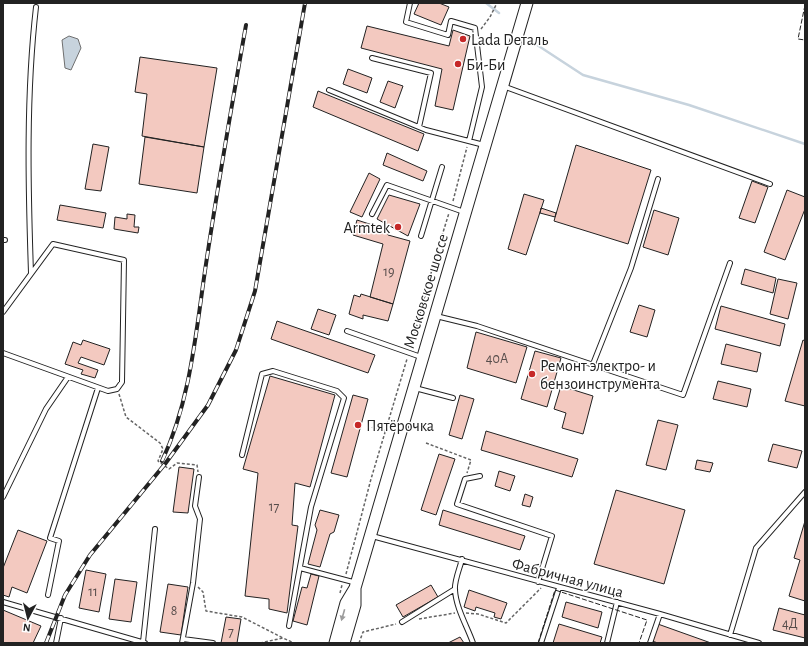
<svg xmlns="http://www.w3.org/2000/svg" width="808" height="646" font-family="'Alegreya Sans',sans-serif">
  <rect width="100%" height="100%" fill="#fff"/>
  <path fill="#c7d3dd" stroke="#6f6f6f" d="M 69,36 L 78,39 L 81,48 L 71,70 L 65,68 L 62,40 Z"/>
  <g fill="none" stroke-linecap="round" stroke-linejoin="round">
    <path stroke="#c7d3dd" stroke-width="2.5" d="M 486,3 L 499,13
      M 531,41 L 583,75 L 689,105 L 805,144"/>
  </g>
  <path fill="#f3c9c0" stroke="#222" d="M 419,3 L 439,3 L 449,7 L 441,25 L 414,14 Z
    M 367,26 L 449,46 L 453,30 L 470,36 L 453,110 L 435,106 L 442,69 L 361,48 Z
    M 140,57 L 217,68 L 204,147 L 142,136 L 147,94 L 135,92 Z
    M 348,69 L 372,78 L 367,93 L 343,84 Z
    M 388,81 L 403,86 L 395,108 L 380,102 Z
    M 318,91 L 424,134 L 418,151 L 313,107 Z
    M 145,137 L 204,147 L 197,193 L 139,184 Z
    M 93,144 L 109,147 L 101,191 L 85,189 Z
    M 576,145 L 651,170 L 628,244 L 554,221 Z
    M 387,153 L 427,171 L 423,181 L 383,165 Z
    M 369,173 L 380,179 L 362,217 L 350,212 Z
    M 752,181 L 768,187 L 755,223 L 739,218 Z
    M 787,190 L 805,197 L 805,209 L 785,260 L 764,252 Z
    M 524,194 L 544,200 L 526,255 L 508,249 Z
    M 389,195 L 420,204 L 408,236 L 377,219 Z
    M 60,205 L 106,213 L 103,228 L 57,220 Z
    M 541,208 L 556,213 L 555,217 L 540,213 Z
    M 654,210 L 679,218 L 668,255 L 643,247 Z
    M 127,214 L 135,215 L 134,227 L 139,227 L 138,233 L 114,229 L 115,217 L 127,219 Z
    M 357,220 L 388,230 L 388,235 L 410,241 L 393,304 L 370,297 L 383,244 L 353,235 Z
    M 745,269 L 776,278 L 773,293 L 741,284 Z
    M 778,279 L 797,283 L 788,319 L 770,314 Z
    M 361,294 L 393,304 L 388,321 L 363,315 L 363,319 L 349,314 L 354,295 L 360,297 Z
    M 639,305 L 655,310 L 647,337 L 630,332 Z
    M 721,306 L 785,324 L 780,346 L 715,329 Z
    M 318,309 L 336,315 L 329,335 L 311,329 Z
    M 277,321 L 375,355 L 368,373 L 271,339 Z
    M 476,332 L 527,347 L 516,383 L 467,368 Z
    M 83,340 L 110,349 L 104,365 L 81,357 L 78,363 L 98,370 L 95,378 L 81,374 L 83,370 L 65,364 L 73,342 L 81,345 Z
    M 803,340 L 805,341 L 805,406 L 785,401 Z
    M 726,344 L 761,353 L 757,372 L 721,364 Z
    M 535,351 L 561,358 L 547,407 L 521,399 Z
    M 270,376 L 335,395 L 310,487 L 295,483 L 292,525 L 298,526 L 287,613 L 269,609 L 269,599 L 245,596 L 258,473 L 243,469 Z
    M 718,381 L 751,389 L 747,407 L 713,399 Z
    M 561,386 L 593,396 L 583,434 L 562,428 L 566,413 L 554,409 Z
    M 353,395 L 368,399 L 347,477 L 331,473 Z
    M 460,395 L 474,399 L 462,439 L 449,435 Z
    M 658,420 L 678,425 L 666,470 L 646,465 Z
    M 486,431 L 578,459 L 572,477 L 481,450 Z
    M 773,444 L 802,451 L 797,468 L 768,461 Z
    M 439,454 L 455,459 L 436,515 L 421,510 Z
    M 697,460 L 713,463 L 710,472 L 695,469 Z
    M 179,467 L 194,469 L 188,513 L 173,512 Z
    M 499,471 L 515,476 L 510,491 L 495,486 Z
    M 616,490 L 685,510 L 664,584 L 594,564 Z
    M 525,494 L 533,497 L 530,507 L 522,505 Z
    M 320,510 L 339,515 L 334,532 L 330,534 L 320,567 L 308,564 L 317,530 L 315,525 Z
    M 443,510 L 525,536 L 520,550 L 439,525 Z
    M 805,521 L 805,601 L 789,596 L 800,560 L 794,558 Z
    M 18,530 L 47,541 L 27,593 L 12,587 L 9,597 L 3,595 L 3,568 Z
    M 86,570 L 106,574 L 99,612 L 79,608 Z
    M 311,574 L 319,576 L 307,625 L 293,621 L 302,587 L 307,588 Z
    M 115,579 L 137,582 L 131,622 L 109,619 Z
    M 168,584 L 188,587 L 181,635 L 160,632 Z
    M 431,585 L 438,597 L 403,617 L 396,605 Z
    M 469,590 L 507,603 L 501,619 L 494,617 L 495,613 L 476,607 L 475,611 L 464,607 Z
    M 566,602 L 602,612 L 598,628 L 562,617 Z
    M 779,608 L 805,615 L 805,638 L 773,630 Z
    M 3,610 L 41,626 L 33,643 L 3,643 Z
    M 226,617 L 241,619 L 237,643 L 221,643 Z
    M 655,623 L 711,643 L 658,643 L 649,640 Z
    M 559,624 L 602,637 L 600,643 L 553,643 Z
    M 460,637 L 464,643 L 448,643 Z"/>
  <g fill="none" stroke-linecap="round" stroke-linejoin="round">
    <defs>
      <path id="service" d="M 410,3 L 406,22 L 448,35 L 451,21 L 475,28 L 482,87 L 469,141
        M 372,58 L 431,73 L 419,127
        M 503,86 L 770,184
        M 329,90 L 426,130 L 484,145
        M 372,214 L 387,185 L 464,212
        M 421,236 L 442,167
        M 3,240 L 5,240
        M 31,273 C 28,185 26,95 36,7
        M 3,312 L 53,244 L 124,260 L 122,382 L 117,389 L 108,391 L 3,353
        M 436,316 L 477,326 L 683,395 L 730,263
        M 347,331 L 421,357
        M 593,364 L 631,268 L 658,179
        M 415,388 L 453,398
        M 242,455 L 262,374 L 273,371 L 337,391 L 344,398 L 311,507 L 289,626
        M 480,476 L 465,479 L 457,504 L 552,536 L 538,582
        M 3,497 L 46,409 L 68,377
        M 372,536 L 660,614 L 759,643
        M 462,559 C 460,568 454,581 455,590 C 456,608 467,626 473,643
        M 300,568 L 353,582
        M 48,595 L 59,541 L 50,538 L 98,388
        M 3,602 L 145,643
        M 402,622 L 455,589
        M 730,635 L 756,548 L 805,492
        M 183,639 L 213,643
        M 143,642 L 155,529
        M 56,643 L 61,618
        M 182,643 L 193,583 L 200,519 L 195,506 L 199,477
        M 541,643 L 559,588
        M 607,643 L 617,602
        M 650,643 L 660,614"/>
      <path id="secondary" d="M 335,643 L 346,603 L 355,588 L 527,3
        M 344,643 L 355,605 L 355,589"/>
    </defs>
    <use href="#service" stroke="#222" stroke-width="6"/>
    <use href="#secondary" stroke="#222" stroke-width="13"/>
    <path stroke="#646464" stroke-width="1.5" stroke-dasharray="3 2" stroke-linecap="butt" d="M 481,29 L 490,17 L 497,3
      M 453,201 L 467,147
      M 411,347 L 436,255 L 449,213
      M 119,394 L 126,417 L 160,443 L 163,449 L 158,461 L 169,469 L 177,463 L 197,465 L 198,472
      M 367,426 L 387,431
      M 426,443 L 471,460 L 467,473
      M 346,574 L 371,479 L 407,359
      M 198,587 L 203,592 L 206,611 L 242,617 L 283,638
      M 340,593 L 342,585
      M 466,613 L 478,614 L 506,623 L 541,588
      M 419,619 L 455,613
      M 260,643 L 283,638 L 294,643
      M 359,643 L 363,632 L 396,624"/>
    <use href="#service" stroke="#fff" stroke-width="4"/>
    <use href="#secondary" stroke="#fff" stroke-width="11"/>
    <defs>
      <path id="rail" d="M 162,461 C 191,400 196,330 206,264 C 218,184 232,104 246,25
        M 46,643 L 65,595 L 90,555 L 165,464 L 208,405 L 236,350 L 255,291 L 305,3"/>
    </defs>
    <use href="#rail" stroke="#222" stroke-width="4"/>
    <use href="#rail" stroke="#fff" stroke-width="2.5" stroke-dasharray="8" stroke-linecap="butt"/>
    <path stroke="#222" stroke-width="1" stroke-dasharray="5 2" stroke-linecap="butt" d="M 805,5 L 798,39 L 805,40
      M 538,643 L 555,590 L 647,620 L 639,643"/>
  </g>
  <defs><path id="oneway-solid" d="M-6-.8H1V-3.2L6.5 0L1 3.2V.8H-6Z"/></defs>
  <use fill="#9c9c9c" href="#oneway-solid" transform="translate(343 615) rotate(106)"/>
  <g fill="#c62828" stroke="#fff" stroke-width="1.5">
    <circle cx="463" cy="39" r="4"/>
    <circle cx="458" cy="64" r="4"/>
    <circle cx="398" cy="227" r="4"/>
    <circle cx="532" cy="374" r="4"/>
    <circle cx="358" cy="425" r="4"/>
  </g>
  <g text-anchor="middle" stroke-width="3" stroke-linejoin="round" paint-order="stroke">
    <g font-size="14" fill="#564c4a">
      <text x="389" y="276">19</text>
      <text x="497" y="363">40А</text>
      <text x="274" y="511">17</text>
      <text x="93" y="596">11</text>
      <text x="174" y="615">8</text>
      <text x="790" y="628">4Д</text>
      <text x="231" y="636">7</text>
    </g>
    <g font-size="16" fill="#222" stroke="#fff" text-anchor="start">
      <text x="471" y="45">Lada Dеталь</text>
      <text x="466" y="70">Би-Би</text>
      <text x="390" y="233" text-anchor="end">Armtek</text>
      <text x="540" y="371">Ремонт электро- и<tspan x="540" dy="18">бензоинструмента</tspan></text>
      <text x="366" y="431">Пятёрочка</text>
    </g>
    <g font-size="16" fill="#222" stroke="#fff">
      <text transform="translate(425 291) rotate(-73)" y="6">Московское шоссе</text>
      <text transform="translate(568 577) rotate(15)" y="6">Фабричная улица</text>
    </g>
  </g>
  <rect width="808" height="646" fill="none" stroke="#222222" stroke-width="8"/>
  <g transform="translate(28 618) rotate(187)" stroke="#ffffff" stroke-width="3" paint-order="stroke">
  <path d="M0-3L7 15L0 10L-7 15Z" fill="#222222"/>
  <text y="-6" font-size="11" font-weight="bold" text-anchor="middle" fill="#222222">N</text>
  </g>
</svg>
